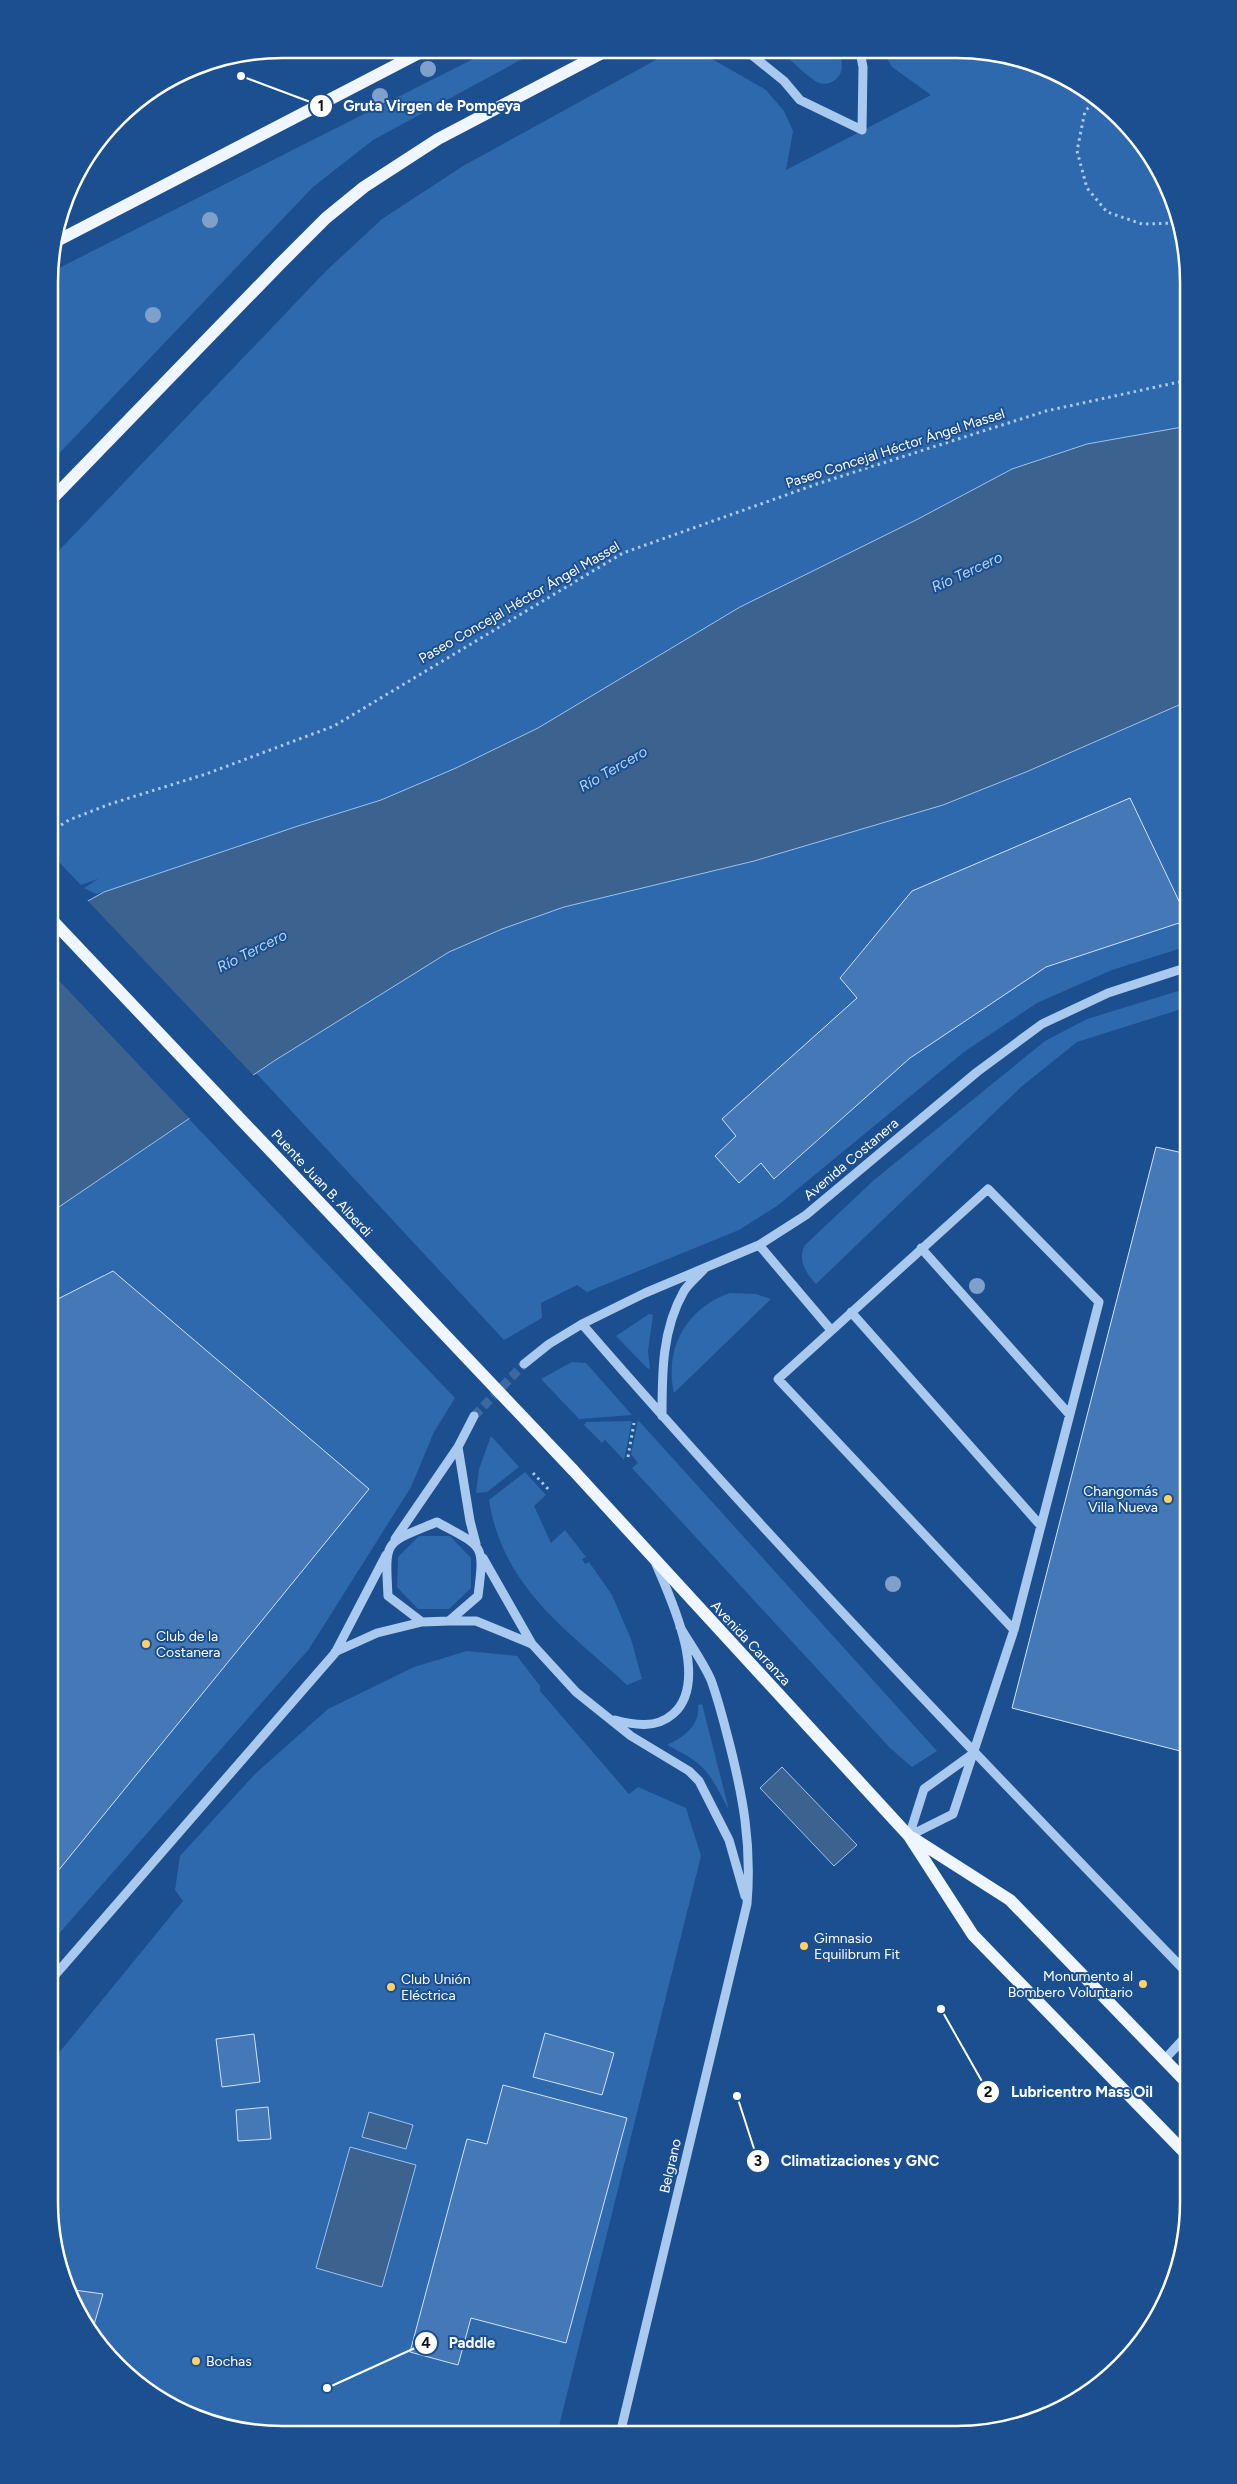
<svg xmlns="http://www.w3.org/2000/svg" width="1237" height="2484" font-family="Figtree,sans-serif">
  <rect width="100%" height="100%" fill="#1b4f8f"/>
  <path fill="#2e69ad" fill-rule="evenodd" d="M 491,50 L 539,50 L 373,140 L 313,187 L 51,462 L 51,272 Z
    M 672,51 L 698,51 L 766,90 L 784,111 L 793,131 L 786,170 L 931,95 L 892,67 L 883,52 L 1000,53 L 1058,73 L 1109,106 L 1149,152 L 1176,207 L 1188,282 L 1188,426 L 1087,444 L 1012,469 L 918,519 L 740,607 L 538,728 L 456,768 L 381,800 L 298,826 L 104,892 L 96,894 L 84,888 L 98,879 L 81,885 L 50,853 L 50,560 L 326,271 L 382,219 L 463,166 Z
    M 781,52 L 840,52 C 841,57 842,63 842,68 C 840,81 826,88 815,81 C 803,73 793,61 781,52 Z
    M 1188,701 L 1188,946 L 1112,970 L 1037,1003 L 964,1052 L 777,1206 L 739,1230 L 587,1292 L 577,1285 L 541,1303 L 542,1318 L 504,1340 L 256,1073 L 377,995 L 449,952 L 502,929 L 564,907 L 754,861 L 943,805 L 1026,772 ZM 1130,798 L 1188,920 L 1046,967 L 910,1058 L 775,1179 L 761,1163 L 739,1183 L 715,1156 L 736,1136 L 722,1119 L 857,998 L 840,977 L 912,891 Z
    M 1188,988 L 1188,1007 L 1077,1042 L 1021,1087 L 816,1284 C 806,1273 797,1260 805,1245 L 874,1180 L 1045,1041 L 1087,1019 Z
    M 189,1119 L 455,1398 L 434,1432 L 411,1487 L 309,1649 L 49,1945 L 49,1882 L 69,1733 L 49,1729 L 50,1373 L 96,1382 L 102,1320 L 129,1284 L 112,1271 L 104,1274 L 102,1282 L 73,1300 L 50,1303 L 50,1213 Z
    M 730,1293 L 756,1294 L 771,1299 L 674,1393 C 664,1349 686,1308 730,1293 Z
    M 649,1314 L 653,1315 L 648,1351 L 650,1368 L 648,1369 L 616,1336 Z
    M 572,1362 L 586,1363 L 632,1415 L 579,1419 L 541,1379 Z
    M 638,1420 L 677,1463 L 937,1751 L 912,1767 L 890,1748 L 632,1468 L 638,1463 L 631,1454 Z
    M 632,1421 L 624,1460 L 605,1440 L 602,1443 L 584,1425 L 586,1422 Z
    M 491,1436 L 519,1467 L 487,1492 L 476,1493 L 479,1469 Z
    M 525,1472 L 546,1495 L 534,1506 L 551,1543 L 565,1530 L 586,1557 L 582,1559 L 585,1564 L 589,1562 L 612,1595 L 631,1639 L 642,1679 L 627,1685 C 566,1629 503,1588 489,1500 Z
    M 419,1536 L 450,1536 L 471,1558 L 471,1588 L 449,1609 L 418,1609 L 397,1587 L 398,1557 Z
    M 467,1651 L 517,1656 L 540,1686 L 540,1691 L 629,1794 L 638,1787 L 686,1808 L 701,1856 L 557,2434 L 251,2433 L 179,2411 L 128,2378 L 88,2331 L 61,2277 L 49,2202 L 49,2065 L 183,1901 L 175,1890 L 180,1856 L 255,1774 L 328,1709 L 414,1667 Z
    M 702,1704 L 729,1810 C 708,1771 707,1765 667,1745 C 684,1737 700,1726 698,1705 Z"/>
  <path fill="#3c6290" stroke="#9cc4f0" d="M 1188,426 L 1188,701 L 1026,772 L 943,805 L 754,861 L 564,907 L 502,929 L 449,952 L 274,1061 L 50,1213 L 50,922 L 104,892 L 298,826 L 381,800 L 456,768 L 538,728 L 740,607 L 918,519 L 1012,469 L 1087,444 Z
    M 782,1767 L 857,1845 L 834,1866 L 760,1788 Z
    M 369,2112 L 413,2125 L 406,2149 L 362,2137 Z
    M 350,2147 L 416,2165 L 382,2287 L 316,2268 Z"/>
  <path fill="#1b4f8f" d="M 86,899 L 255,1077 L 191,1120 L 50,971 L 50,919 Z"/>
  <path fill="#4478b7" stroke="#cfe3fa" d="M 1130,798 L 1188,920 L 1046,967 L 910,1058 L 774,1179 L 761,1163 L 739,1183 L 715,1156 L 736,1136 L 722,1119 L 857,998 L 840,978 L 912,891 Z
    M 1156,1147 L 1188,1154 L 1188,1753 L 1012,1708 Z
    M 113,1271 L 369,1489 L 49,1882 L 50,1303 Z
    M 545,2033 L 614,2053 L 602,2095 L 533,2077 Z
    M 254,2034 L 260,2082 L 222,2087 L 216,2039 Z
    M 503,2085 L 627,2118 L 566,2343 L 471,2318 L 458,2365 L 410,2352 L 467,2139 L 487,2144 Z
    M 268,2107 L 271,2139 L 238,2141 L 236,2110 Z
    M 67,2289 L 103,2294 L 91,2335 L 88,2331 Z
    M 162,2400 L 219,2417 L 216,2423 L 179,2411 Z"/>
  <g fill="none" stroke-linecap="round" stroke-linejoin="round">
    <path stroke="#3d69a0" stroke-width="9" stroke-dasharray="9 4.5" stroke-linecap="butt" d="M 474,1416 L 524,1364"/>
    <path stroke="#a9c9ee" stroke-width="3" stroke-dasharray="2.5 4" stroke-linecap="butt" d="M 1098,99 L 1085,111 L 1077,151 L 1087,188 L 1107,212 L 1142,224 L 1179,223
      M 50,832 L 69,820 L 110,804 L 206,774 L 334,726 L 623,553 L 817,484 L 1046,411 L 1188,380
      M 628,1457 L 634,1423"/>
    <path stroke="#a9c9ee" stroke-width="9" d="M 748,52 L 784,81 L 800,100 L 862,130 L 863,67 L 860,52
      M 759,1245 L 831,1330
      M 921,1248 L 1069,1414
      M 851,1312 L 1041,1526
      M 582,1324 C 776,1548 982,1761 1188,1974
      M 524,1364 L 549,1344 L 582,1324 L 645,1293 L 759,1245 L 806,1215 L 977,1072 L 1042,1024 L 1108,993 L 1188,967
      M 662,1416 C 662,1373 662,1329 684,1291 C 689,1283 699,1275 705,1268
      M 458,1447 L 474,1416
      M 437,1522 C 483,1548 485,1541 478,1596 L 449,1621 L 422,1622 L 388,1596 C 385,1538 384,1544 437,1522 Z
      M 395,1539 L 458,1447 L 470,1521 L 476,1544
      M 483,1558 L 532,1644 L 576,1692 L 631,1736 L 689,1771 L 699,1781 L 729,1840 L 745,1896
      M 449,1621 L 476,1621 L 532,1644
      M 335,1652 L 377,1633 L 422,1622
      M 615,1720 C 634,1725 656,1729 673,1714 C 710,1682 672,1601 656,1564
      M 909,1836 L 953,1814 L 1014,1630 L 1099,1302 L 988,1189 L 778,1379 L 1014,1630
      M 909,1836 L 924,1789 L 974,1753
      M 49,1982 L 335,1653 L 386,1555
      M 1164,2060 L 1188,2034
      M 620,2434 L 747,1904 C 752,1844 743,1796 728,1738 C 723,1719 718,1699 711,1680 C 703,1662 690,1644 680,1627"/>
    <path stroke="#f0f6ff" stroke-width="12" d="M 53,243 L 425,50
      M 50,501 L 280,264 L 326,218 L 364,187 L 438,139 L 606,51
      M 573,1470 L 909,1836 L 973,1935 L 1188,2156
      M 913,1838 L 1010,1900 L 1188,2084"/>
    <path stroke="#a9c9ee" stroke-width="3" stroke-dasharray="2.5 4" stroke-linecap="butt" d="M 533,1473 L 550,1491"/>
    <path stroke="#f0f6ff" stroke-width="12" d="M 50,918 L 573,1470"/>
  </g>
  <g fill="#7ea0ca">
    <circle cx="428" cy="69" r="8"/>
    <circle cx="380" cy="96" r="8"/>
    <circle cx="210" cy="220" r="8"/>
    <circle cx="153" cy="315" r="8"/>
    <circle cx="977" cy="1286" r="8"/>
    <circle cx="893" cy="1584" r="8"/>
  </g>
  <g fill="#ffd166" stroke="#1b4f8f" stroke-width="2">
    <circle cx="1168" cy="1499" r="5"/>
    <circle cx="146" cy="1644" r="5"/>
    <circle cx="804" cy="1946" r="5"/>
    <circle cx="1143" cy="1984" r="5"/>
    <circle cx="391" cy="1987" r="5"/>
    <circle cx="196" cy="2361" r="5"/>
  </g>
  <g text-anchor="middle" stroke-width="4" stroke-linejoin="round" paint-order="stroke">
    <g font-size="14" fill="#fff" stroke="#1b4f8f">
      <text transform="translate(895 448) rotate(-18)" y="5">Paseo Concejal Héctor Ángel Massel</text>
      <text transform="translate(519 602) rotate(-30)" y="5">Paseo Concejal Héctor Ángel Massel</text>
      <text transform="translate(851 1159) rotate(-40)" y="5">Avenida Costanera</text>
      <text transform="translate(322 1183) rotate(47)" y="5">Puente Juan B. Alberdi</text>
      <text transform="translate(751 1643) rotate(47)" y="5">Avenida Carranza</text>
      <text transform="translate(670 2166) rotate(-77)" y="5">Belgrano</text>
    </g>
    <g font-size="14" fill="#fff" stroke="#1b4f8f" text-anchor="start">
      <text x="1158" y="1496" text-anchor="end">Changomás<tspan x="1158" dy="16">Villa Nueva</tspan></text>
      <text x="156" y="1641">Club de la<tspan x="156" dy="16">Costanera</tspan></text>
      <text x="814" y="1943">Gimnasio<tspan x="814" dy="16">Equilibrum Fit</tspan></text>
      <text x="1133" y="1981" text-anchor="end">Monumento al<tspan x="1133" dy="16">Bombero Voluntario</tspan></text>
      <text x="401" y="1984">Club Unión<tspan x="401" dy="16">Eléctrica</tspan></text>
      <text x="206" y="2366">Bochas</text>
    </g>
    <g font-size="15" font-style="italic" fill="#b5d3f5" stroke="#1b4f8f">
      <text transform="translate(967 572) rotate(-25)" y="5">Río Tercero</text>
      <text transform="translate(613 769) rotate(-30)" y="5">Río Tercero</text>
      <text transform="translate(252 951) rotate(-27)" y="5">Río Tercero</text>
    </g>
  </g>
  <path d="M0 0H1237V2484H0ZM282 58H956A224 224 0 0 1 1180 282V2202A224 224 0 0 1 956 2426H282A224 224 0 0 1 58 2202V282A224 224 0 0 1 282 58Z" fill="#1b4f8f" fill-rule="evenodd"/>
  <path fill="none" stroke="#fff" stroke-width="2.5" d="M282 58H956A224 224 0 0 1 1180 282V2202A224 224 0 0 1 956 2426H282A224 224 0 0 1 58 2202V282A224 224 0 0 1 282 58Z"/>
  <path fill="none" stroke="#fff" stroke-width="2" d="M241 76L321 106M941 2009L988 2092M737 2096L758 2161M327 2388L426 2343"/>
  <g fill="#fff" stroke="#1b4f8f" stroke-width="2">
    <circle cx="241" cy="76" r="5"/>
    <circle cx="941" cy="2009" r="5"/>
    <circle cx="737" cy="2096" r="5"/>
    <circle cx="327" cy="2388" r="5"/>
    <circle cx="321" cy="106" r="12"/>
    <circle cx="988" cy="2092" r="12"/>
    <circle cx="758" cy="2161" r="12"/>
    <circle cx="426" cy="2343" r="12"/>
  </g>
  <g font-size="15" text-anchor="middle" font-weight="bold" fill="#111">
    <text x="321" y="111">1</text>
    <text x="988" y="2097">2</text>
    <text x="758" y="2166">3</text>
    <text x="426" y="2348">4</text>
  </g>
  <g font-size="15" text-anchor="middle" font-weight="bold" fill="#fff" stroke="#1b4f8f" stroke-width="4" stroke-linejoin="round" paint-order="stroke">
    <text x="432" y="111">Gruta Virgen de Pompeya</text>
    <text x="1082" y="2097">Lubricentro Mass Oil</text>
    <text x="860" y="2166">Climatizaciones y GNC</text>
    <text x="472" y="2348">Paddle</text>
  </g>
</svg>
